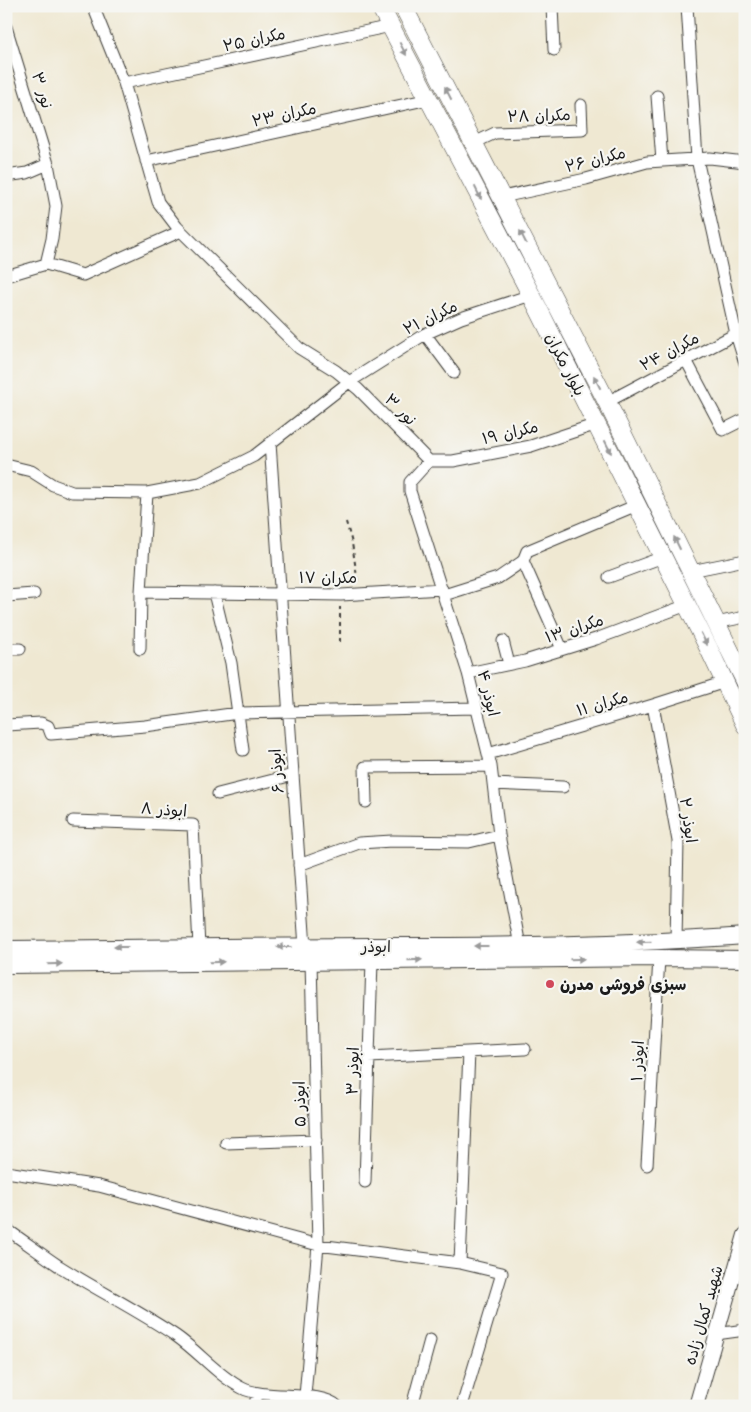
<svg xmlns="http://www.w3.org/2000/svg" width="751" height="1412" font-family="'Comic Neue','Playpen Sans Arabic',sans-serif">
  <rect width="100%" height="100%" fill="#f6f6f2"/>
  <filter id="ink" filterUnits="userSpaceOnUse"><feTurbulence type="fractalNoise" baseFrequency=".02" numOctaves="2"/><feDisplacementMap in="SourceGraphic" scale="10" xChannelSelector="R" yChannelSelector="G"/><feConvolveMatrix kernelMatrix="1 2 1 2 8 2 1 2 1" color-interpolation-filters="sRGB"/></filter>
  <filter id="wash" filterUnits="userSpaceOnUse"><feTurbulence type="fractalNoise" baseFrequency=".0096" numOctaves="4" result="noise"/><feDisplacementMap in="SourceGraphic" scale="20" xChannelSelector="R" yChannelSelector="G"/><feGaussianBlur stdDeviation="1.12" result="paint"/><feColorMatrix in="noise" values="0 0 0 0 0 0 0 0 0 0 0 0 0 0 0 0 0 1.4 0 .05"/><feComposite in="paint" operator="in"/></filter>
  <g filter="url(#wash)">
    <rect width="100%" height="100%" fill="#efe8d2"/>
  </g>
  <g filter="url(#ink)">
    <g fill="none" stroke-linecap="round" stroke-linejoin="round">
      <defs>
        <path id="minor" d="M 93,6 L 124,83 L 158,202 L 177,227 L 299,348 L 336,371 L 358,389 L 429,461
          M 552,6 L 554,50
          M 687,6 L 697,159 L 736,334 L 745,363
          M 6,27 L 48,164 L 56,206 L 52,239 L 46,264
          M 124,83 L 391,26
          M 657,96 L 662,161
          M 474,143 L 495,133 L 582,130 L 581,105
          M 146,161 L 429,99
          M 6,176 L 27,173 L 48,164
          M 502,197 L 586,179 L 647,162 L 710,158 L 745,162
          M 46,264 L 83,275 L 181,231
          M 6,276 L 46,264
          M 425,334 L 454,373
          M 686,360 L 723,430 L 745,419
          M 607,402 L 745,329
          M 270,443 L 305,947
          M 429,461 L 410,482 L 410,491 L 468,673 L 491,766 L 499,835 L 520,946
          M 429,461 L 453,461 L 531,446 L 597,424
          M 6,465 L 31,471 L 53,485 L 72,492 L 147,493 L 200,483 L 254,456 L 349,382 L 425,334 L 461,318 L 531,295
          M 523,561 L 562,649
          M 691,571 L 745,560
          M 609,577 L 663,557
          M 141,592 L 341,595 L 442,589
          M 214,593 L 231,663 L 243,750
          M 444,595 L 498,578 L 523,561 L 527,551 L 637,505
          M 6,596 L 34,594
          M 716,623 L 745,617
          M 503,641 L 509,664
          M 6,649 L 20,649
          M 140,649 L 141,592 L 147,493
          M 468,673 L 525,661 L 596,639 L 687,605
          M 653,705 L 678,841 L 676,941
          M 6,725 L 41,723 L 48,726 L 51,734 L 145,726 L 238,713 L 476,708
          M 488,754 L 653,705 L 725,682
          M 493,784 L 563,787
          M 218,794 L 293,775
          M 366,802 L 365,767 L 491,766
          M 73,821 L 193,825 L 199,947
          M 299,865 L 359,843 L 392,841 L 469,842 L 499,835
          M 369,1057 L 525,1049
          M 226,1143 L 316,1140
          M 647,1165 L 659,958
          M 6,1172 L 99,1186 L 318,1245 L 460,1263 L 502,1273 L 462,1406
          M 365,1182 L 372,961
          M 6,1229 C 24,1241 41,1254 59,1266 C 97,1290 139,1311 176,1336 C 199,1352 217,1375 242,1388 C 264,1400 322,1390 337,1406
          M 460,1263 L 469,1052
          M 716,1334 L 745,1330
          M 305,1396 L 318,1245 L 311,961
          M 255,1406 L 257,1393
          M 412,1406 L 430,1340"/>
        <path id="tertiary" d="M 696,1406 L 745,1235"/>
        <path id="secondary" d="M 6,949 C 128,947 250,947 372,946 C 496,946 621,945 745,936
          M 6,965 L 659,958 L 745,959"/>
        <path id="primary" d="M 380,6 L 538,308 L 709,649 L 745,725
          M 403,6 L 607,402 L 745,681"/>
      </defs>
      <use href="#minor" stroke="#3c3b37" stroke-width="13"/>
      <use href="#tertiary" stroke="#3c3b37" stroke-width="16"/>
      <use href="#secondary" stroke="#3c3b37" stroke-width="18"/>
      <use href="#primary" stroke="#3c3b37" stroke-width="19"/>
      <path stroke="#3c3b37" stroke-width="2" stroke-dasharray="4 4" stroke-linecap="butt" d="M 346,522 L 352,543 L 358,584
        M 340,642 L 340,607"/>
      <use href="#minor" stroke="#fff" stroke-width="11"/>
      <use href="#tertiary" stroke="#fff" stroke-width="14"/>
      <use href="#secondary" stroke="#fff" stroke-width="16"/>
      <use href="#primary" stroke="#fff" stroke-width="18"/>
    </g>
    <defs><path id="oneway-solid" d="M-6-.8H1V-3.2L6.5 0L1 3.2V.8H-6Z" transform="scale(1.25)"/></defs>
    <g fill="#999">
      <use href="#oneway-solid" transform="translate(403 49) rotate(62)"/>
      <use href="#oneway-solid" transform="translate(448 93) rotate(-117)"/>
      <use href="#oneway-solid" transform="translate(478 193) rotate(63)"/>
      <use href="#oneway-solid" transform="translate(523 237) rotate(-117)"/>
      <use href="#oneway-solid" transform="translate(597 382) rotate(-117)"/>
      <use href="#oneway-solid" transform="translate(608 447) rotate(63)"/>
      <use href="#oneway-solid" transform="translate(677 543) rotate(-116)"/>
      <use href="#oneway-solid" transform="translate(704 639) rotate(63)"/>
      <use href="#oneway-solid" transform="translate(644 942) rotate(178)"/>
      <use href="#oneway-solid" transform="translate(481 946) rotate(180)"/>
      <use href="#oneway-solid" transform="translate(121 947) rotate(180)"/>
      <use href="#oneway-solid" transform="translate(284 947) rotate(180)"/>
      <use href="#oneway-solid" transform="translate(577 959) rotate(-1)"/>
      <use href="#oneway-solid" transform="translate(415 960) rotate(-1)"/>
      <use href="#oneway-solid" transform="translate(217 962) rotate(-1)"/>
      <use href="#oneway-solid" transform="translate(55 964) rotate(-1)"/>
    </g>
  </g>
  <circle fill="#d1495b" stroke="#f6f6f2" stroke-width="2" cx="550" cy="984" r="5"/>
  <g text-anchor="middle" stroke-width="4.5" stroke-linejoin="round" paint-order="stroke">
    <g font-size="16" fill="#1c1c1c" stroke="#f6f6f2">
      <text transform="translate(254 39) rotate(-12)" y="6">مکران ۲۵</text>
      <text transform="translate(43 90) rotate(73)" y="6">نور ۳</text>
      <text transform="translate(284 114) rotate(-12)" y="6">مکران ۲۳</text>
      <text transform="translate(539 115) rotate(-2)" y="6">مکران ۲۸</text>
      <text transform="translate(595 159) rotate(-14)" y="6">مکران ۲۶</text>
      <text transform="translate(430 317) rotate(-26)" y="6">مکران ۲۱</text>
      <text transform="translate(669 351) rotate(-28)" y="6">مکران ۲۴</text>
      <text transform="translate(566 364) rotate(63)" y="6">بلوار مکران</text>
      <text transform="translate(401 409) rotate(45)" y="6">نور ۳</text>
      <text transform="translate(510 432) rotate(-13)" y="6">مکران ۱۹</text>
      <text x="328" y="583">مکران ۱۷</text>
      <text transform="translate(574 628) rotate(-18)" y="6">مکران ۱۳</text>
      <text transform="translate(489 693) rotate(76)" y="6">ابوذر ۴</text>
      <text transform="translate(602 703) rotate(-16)" y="6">مکران ۱۱</text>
      <text transform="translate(276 771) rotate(-94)" y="6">ابوذر ۶</text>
      <text transform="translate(164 809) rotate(4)" y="6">ابوذر ۸</text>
      <text transform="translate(689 820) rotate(82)" y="6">ابوذر ۲</text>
      <text x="376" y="952">ابوذر</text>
      <text transform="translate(637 1061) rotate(-87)" y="6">ابوذر ۱</text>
      <text transform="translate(352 1071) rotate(-88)" y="6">ابوذر ۳</text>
      <text transform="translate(299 1104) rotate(-91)" y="6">ابوذر ۵</text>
      <text transform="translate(703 1315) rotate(-74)" y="6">شهید کمال زاده</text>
    </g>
    <g font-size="16" font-weight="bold" fill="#1c1c1c" stroke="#f6f6f2" text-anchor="start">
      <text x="560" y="990">سبزی فروشی مدرن</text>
    </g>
  </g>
  <rect width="751" height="1412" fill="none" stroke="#f6f6f2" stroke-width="25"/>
</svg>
